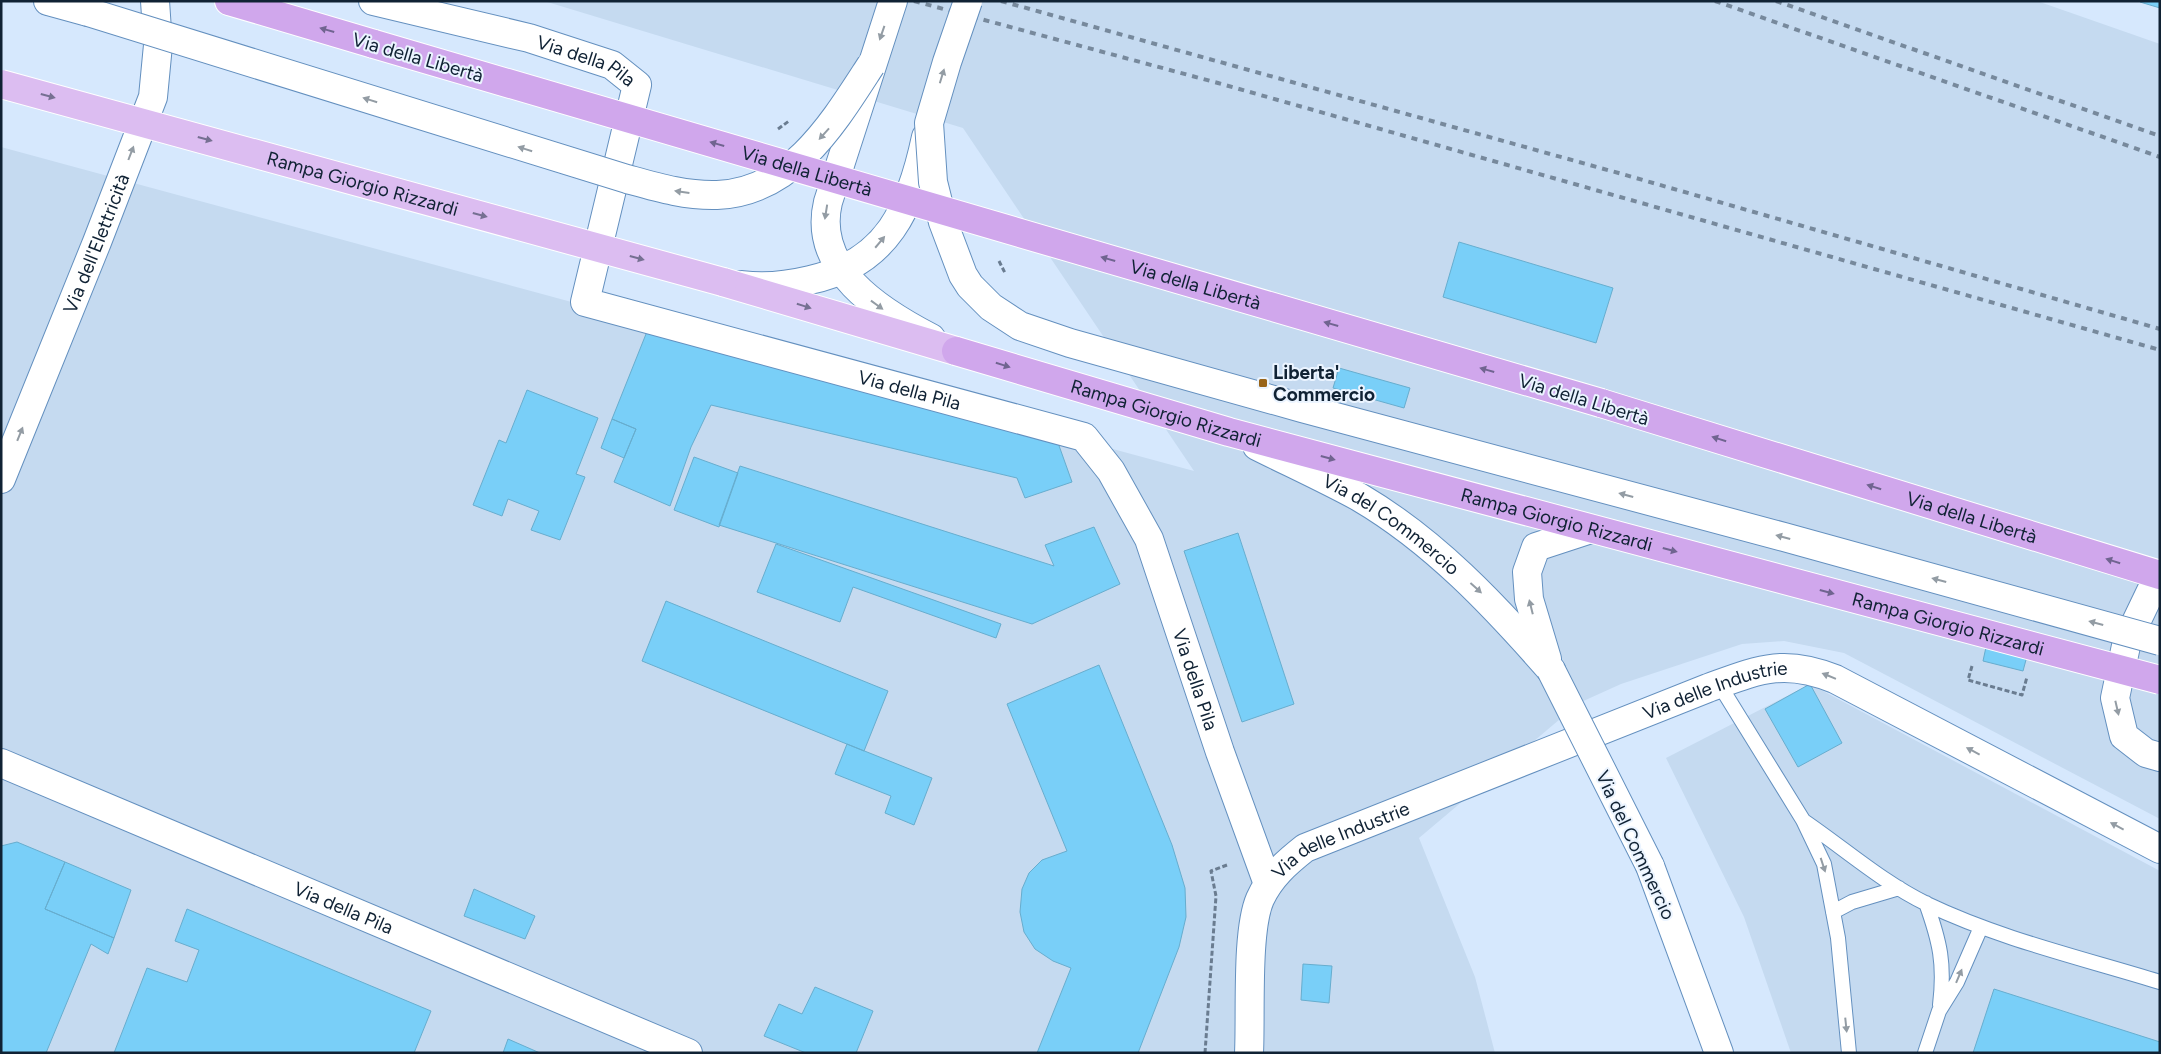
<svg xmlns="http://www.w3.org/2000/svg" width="2161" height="1054" font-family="Figtree,sans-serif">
  <rect width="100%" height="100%" fill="#d6e8fd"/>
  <path fill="#c5daf0" d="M 544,1 L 2037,1 L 2160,44 L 2160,819 L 1844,653 L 1784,641 L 1742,644 L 1621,684 L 1579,703 L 1419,838 L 1475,977 L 1495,1053 L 1,1053 L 1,147 L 1194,471 L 963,128 Z
    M 1810,684 L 2160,871 L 2160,1053 L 1791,1053 L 1744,917 L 1666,758 Z"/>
  <path fill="#79cff8" stroke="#67adce" d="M 2160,1 L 2160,8 L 2140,2 L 2140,1 Z
    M 1459,242 L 1613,288 L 1596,343 L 1443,297 Z
    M 648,329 L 1057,440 L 1072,482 L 1025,498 L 1017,478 L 711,405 L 691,447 L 670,506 L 614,482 L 636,429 L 612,419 Z
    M 1339,368 L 1410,388 L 1404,408 L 1333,388 Z
    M 527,390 L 598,418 L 576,474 L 585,477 L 560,540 L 531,530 L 539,511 L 508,499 L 502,516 L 473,505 L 499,440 L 506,443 Z
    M 612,419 L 636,429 L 624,458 L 601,448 Z
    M 694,457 L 738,473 L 719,527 L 674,510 Z
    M 740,466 L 1054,566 L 1045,545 L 1094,527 L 1120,584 L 1032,624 L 719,525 Z
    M 1238,533 L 1294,704 L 1242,722 L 1184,551 Z
    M 776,544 L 1001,624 L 996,638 L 853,587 L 840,622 L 757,592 Z
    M 666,601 L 888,691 L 864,751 L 642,661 Z
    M 1986,647 L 2027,656 L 2023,671 L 1983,661 Z
    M 1099,665 L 1172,845 L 1185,888 L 1186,917 L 1179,947 L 1138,1053 L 1037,1053 L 1071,968 L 1053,961 L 1035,949 L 1024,932 L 1020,912 L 1022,889 L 1029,873 L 1042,860 L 1067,851 L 1007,704 Z
    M 1810,684 L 1842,743 L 1798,767 L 1765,709 Z
    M 847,744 L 932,778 L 914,825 L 885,813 L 891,796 L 835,774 Z
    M 17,842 L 65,862 L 45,909 L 114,938 L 108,954 L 91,944 L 46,1053 L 1,1053 L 1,846 Z
    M 65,862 L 131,890 L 114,938 L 45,909 Z
    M 474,889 L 535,916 L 525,939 L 464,916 Z
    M 187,909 L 431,1011 L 414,1053 L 114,1053 L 147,968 L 187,982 L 199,950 L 175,941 Z
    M 1303,964 L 1332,966 L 1329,1003 L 1301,1000 Z
    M 815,987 L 873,1011 L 856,1053 L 806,1053 L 764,1036 L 779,1004 L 802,1014 Z
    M 1994,989 L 2160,1042 L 2160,1053 L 1973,1053 Z
    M 508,1039 L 540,1053 L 503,1053 Z"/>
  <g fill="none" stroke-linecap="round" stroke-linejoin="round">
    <defs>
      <path id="service" d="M 1719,684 L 1803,820 L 1824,864 L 1838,938 L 1849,1053
        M 1804,821 C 1845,849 1882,882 1927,904 C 2000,939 2082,958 2160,982
        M 1926,903 C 1940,942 1945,964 1940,1005
        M 1833,912 L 1852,902 L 1899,888
        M 1925,1053 L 1939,1011 L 1957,982 L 1981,927"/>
      <g id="minor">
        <path id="s1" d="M 373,1 L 529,38 L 612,65 L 637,85 L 585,302 L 1084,437 L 1111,471 L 1149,539 L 1220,752 L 1268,884"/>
        <path d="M 2160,583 L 2151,591 L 2127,641 L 2115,698 L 2124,736 L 2146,753 L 2160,757"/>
        <path id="s2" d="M 1,763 L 688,1053"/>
        <path id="s3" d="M 1249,1053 C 1251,1015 1246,931 1260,899 C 1270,877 1286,863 1305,848 L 1708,688 C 1758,670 1783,658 1835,679 L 2160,849"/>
      </g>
      <g id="tertiary">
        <path d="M 48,1 L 88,12"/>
        <path d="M 893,1 L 828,202 C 812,269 879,311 931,338"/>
        <path d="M 742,285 C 764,288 789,285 810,280 C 888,263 911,208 926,137"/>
        <path id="s4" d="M 1257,446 C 1291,463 1326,479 1359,497 C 1434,541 1494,605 1551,670"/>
        <path id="s5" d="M 1,479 L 97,242 L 153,97 L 158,45 L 155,1"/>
        <path d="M 1547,659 L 1529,599 L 1527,572 L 1536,547 L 1591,529"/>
        <path d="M 1650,866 L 1719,1053"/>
      </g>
      <path id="primary" d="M 723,282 L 956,351"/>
      <g id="trunk">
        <path d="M 229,1 L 374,44"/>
        <path id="s6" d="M 1601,403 L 2160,575"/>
      </g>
    </defs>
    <use href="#service" stroke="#6490bf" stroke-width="16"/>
    <use href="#minor" stroke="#6490bf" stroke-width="30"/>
    <use href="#tertiary" stroke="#6490bf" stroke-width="30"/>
    <use href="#primary" stroke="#fff" stroke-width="30"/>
    <use href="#trunk" stroke="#fff" stroke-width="30"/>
    <path stroke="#6a7c90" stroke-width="3" stroke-dasharray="5 2.5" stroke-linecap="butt" d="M 778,129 L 789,121
      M 999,261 L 1005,273
      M 1972,666 L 1968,680 L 2022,695 L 2027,677
      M 1205,1053 L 1216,896 L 1211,871 L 1227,865"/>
    <use href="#service" stroke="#fff" stroke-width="14"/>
    <use href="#minor" stroke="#fff" stroke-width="28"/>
    <use href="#tertiary" stroke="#fff" stroke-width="28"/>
    <use href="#primary" stroke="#dcbdf1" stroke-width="28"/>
    <use href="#trunk" stroke="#d0a7ec" stroke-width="28"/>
    <path stroke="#77899c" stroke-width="4" stroke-dasharray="6 6" stroke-linecap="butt" d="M 914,1 L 1218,83 L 2160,350
      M 1001,1 L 1622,174 L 2160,329
      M 1715,1 L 2160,157
      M 1776,1 L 2160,136"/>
    <defs>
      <path id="tertiary-bridge" d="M 968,1 L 947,62 L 929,123 L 933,182 L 943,222 L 963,275 L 970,286 L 991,307 L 1020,326 L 1070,343 L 1302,408 L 1784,537 L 2160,641
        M 88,12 L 627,179 C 656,187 686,196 717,195 C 793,192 834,122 871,65
        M 1551,670 L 1650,866"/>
      <g id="primary-bridge">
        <path id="s7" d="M 1,84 L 723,282"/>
      </g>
      <g id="trunk-bridge">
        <path id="s8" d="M 374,44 L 1601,403"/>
        <path id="s9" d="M 956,351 L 1229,432 L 2160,680"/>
      </g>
    </defs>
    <use href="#tertiary-bridge" stroke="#6490bf" stroke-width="30" stroke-linecap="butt"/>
    <use href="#primary-bridge" stroke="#fff" stroke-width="30" stroke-linecap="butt"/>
    <use href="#trunk-bridge" stroke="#fff" stroke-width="30" stroke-linecap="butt"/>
    <use href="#tertiary-bridge" stroke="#fff" stroke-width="28"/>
    <use href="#primary-bridge" stroke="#dcbdf1" stroke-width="28"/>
    <use href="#trunk-bridge" stroke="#d0a7ec" stroke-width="28"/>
  </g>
  <defs><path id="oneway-solid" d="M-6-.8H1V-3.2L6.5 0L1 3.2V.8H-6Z" transform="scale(1.25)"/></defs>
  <g fill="#706490">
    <use href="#oneway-solid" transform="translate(327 30) rotate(-164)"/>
    <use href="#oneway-solid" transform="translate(717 144) rotate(-164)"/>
    <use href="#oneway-solid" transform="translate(1108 259) rotate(-164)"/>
    <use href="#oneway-solid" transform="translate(1331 324) rotate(-164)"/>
    <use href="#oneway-solid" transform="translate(1003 365) rotate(17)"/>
    <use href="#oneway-solid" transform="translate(1487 370) rotate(-164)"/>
    <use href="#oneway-solid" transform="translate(1719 439) rotate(-163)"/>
    <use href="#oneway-solid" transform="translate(1328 458) rotate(15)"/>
    <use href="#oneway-solid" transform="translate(1874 487) rotate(-163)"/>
    <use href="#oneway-solid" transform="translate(1670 550) rotate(15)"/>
    <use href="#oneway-solid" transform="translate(2113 561) rotate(-163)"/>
    <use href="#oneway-solid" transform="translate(1827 592) rotate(15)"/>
  </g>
  <g fill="#939ca4">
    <use href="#oneway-solid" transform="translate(882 33) rotate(109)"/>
    <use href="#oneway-solid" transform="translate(942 76) rotate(-73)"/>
    <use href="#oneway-solid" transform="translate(370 100) rotate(-163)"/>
    <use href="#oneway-solid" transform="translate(824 134) rotate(132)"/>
    <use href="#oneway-solid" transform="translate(525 149) rotate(-163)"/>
    <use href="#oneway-solid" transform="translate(131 153) rotate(-69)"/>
    <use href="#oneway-solid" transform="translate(682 192) rotate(-172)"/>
    <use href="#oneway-solid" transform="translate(826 212) rotate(99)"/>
    <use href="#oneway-solid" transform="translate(880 242) rotate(-50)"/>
    <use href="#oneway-solid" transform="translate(877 305) rotate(36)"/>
    <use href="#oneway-solid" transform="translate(20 434) rotate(-68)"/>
    <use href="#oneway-solid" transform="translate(1626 495) rotate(-165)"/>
    <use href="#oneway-solid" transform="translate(1783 537) rotate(-165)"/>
    <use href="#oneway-solid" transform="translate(1939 580) rotate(-165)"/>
    <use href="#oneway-solid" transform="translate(1476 588) rotate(42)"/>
    <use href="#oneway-solid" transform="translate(1531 607) rotate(-104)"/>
    <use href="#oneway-solid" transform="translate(2096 623) rotate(-165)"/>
    <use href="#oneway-solid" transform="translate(1829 676) rotate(-158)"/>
    <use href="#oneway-solid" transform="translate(2117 708) rotate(77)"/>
    <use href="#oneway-solid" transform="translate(1973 751) rotate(-152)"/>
    <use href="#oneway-solid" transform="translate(2117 826) rotate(-152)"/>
    <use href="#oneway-solid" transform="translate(1823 865) rotate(72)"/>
    <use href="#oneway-solid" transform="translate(1959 976) rotate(-67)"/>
    <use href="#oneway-solid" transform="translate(1846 1025) rotate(84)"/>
  </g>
  <g fill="#767092">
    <use href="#oneway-solid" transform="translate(48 96) rotate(15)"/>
    <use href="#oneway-solid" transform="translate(205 139) rotate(15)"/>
    <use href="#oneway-solid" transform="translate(480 215) rotate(15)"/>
    <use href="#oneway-solid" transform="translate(637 258) rotate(15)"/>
    <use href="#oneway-solid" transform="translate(804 306) rotate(17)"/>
  </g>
  <rect fill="#986419" stroke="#ebf4ff" stroke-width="2" x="1258" y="378" width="10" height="10" rx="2.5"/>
  <g text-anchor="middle" stroke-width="4" stroke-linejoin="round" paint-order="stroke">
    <g font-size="19" fill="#102234" stroke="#ebf4ff">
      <text transform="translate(418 57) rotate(16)" y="7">Via della Libertà</text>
      <text dy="7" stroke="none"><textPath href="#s1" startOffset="222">Via della Pila</textPath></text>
      <text dy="7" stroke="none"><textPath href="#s8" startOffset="451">Via della Libertà</textPath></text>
      <text dy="7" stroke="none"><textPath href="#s7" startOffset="375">Rampa Giorgio Rizzardi</textPath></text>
      <text dy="7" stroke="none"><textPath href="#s5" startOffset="254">Via dell'Elettricità</textPath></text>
      <text dy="7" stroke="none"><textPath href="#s8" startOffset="856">Via della Libertà</textPath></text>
      <text dy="7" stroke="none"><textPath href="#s1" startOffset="839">Via della Pila</textPath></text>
      <text transform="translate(1584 399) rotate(17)" y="7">Via della Libertà</text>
      <text dy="7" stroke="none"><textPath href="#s9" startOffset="219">Rampa Giorgio Rizzardi</textPath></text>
      <text dy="7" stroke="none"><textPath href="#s6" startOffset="388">Via della Libertà</textPath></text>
      <text dy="7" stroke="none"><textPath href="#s9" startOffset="624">Rampa Giorgio Rizzardi</textPath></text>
      <text dy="7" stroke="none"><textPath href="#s4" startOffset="156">Via del Commercio</textPath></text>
      <text dy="7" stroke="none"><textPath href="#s9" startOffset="1029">Rampa Giorgio Rizzardi</textPath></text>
      <text dy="7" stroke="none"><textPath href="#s1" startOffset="1289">Via della Pila</textPath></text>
      <text dy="7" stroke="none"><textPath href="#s3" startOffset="664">Via delle Industrie</textPath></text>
      <text dy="7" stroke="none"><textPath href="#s3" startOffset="259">Via delle Industrie</textPath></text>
      <text transform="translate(1636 845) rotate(65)" y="7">Via del Commercio</text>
      <text dy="7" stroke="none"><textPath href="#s2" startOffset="372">Via della Pila</textPath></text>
    </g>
    <g font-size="19" font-weight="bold" fill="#102234" stroke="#ebf4ff" text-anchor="start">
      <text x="1273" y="379">Liberta'<tspan x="1273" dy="22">Commercio</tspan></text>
    </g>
  </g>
  <rect width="2161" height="1054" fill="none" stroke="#102234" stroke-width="5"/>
</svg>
